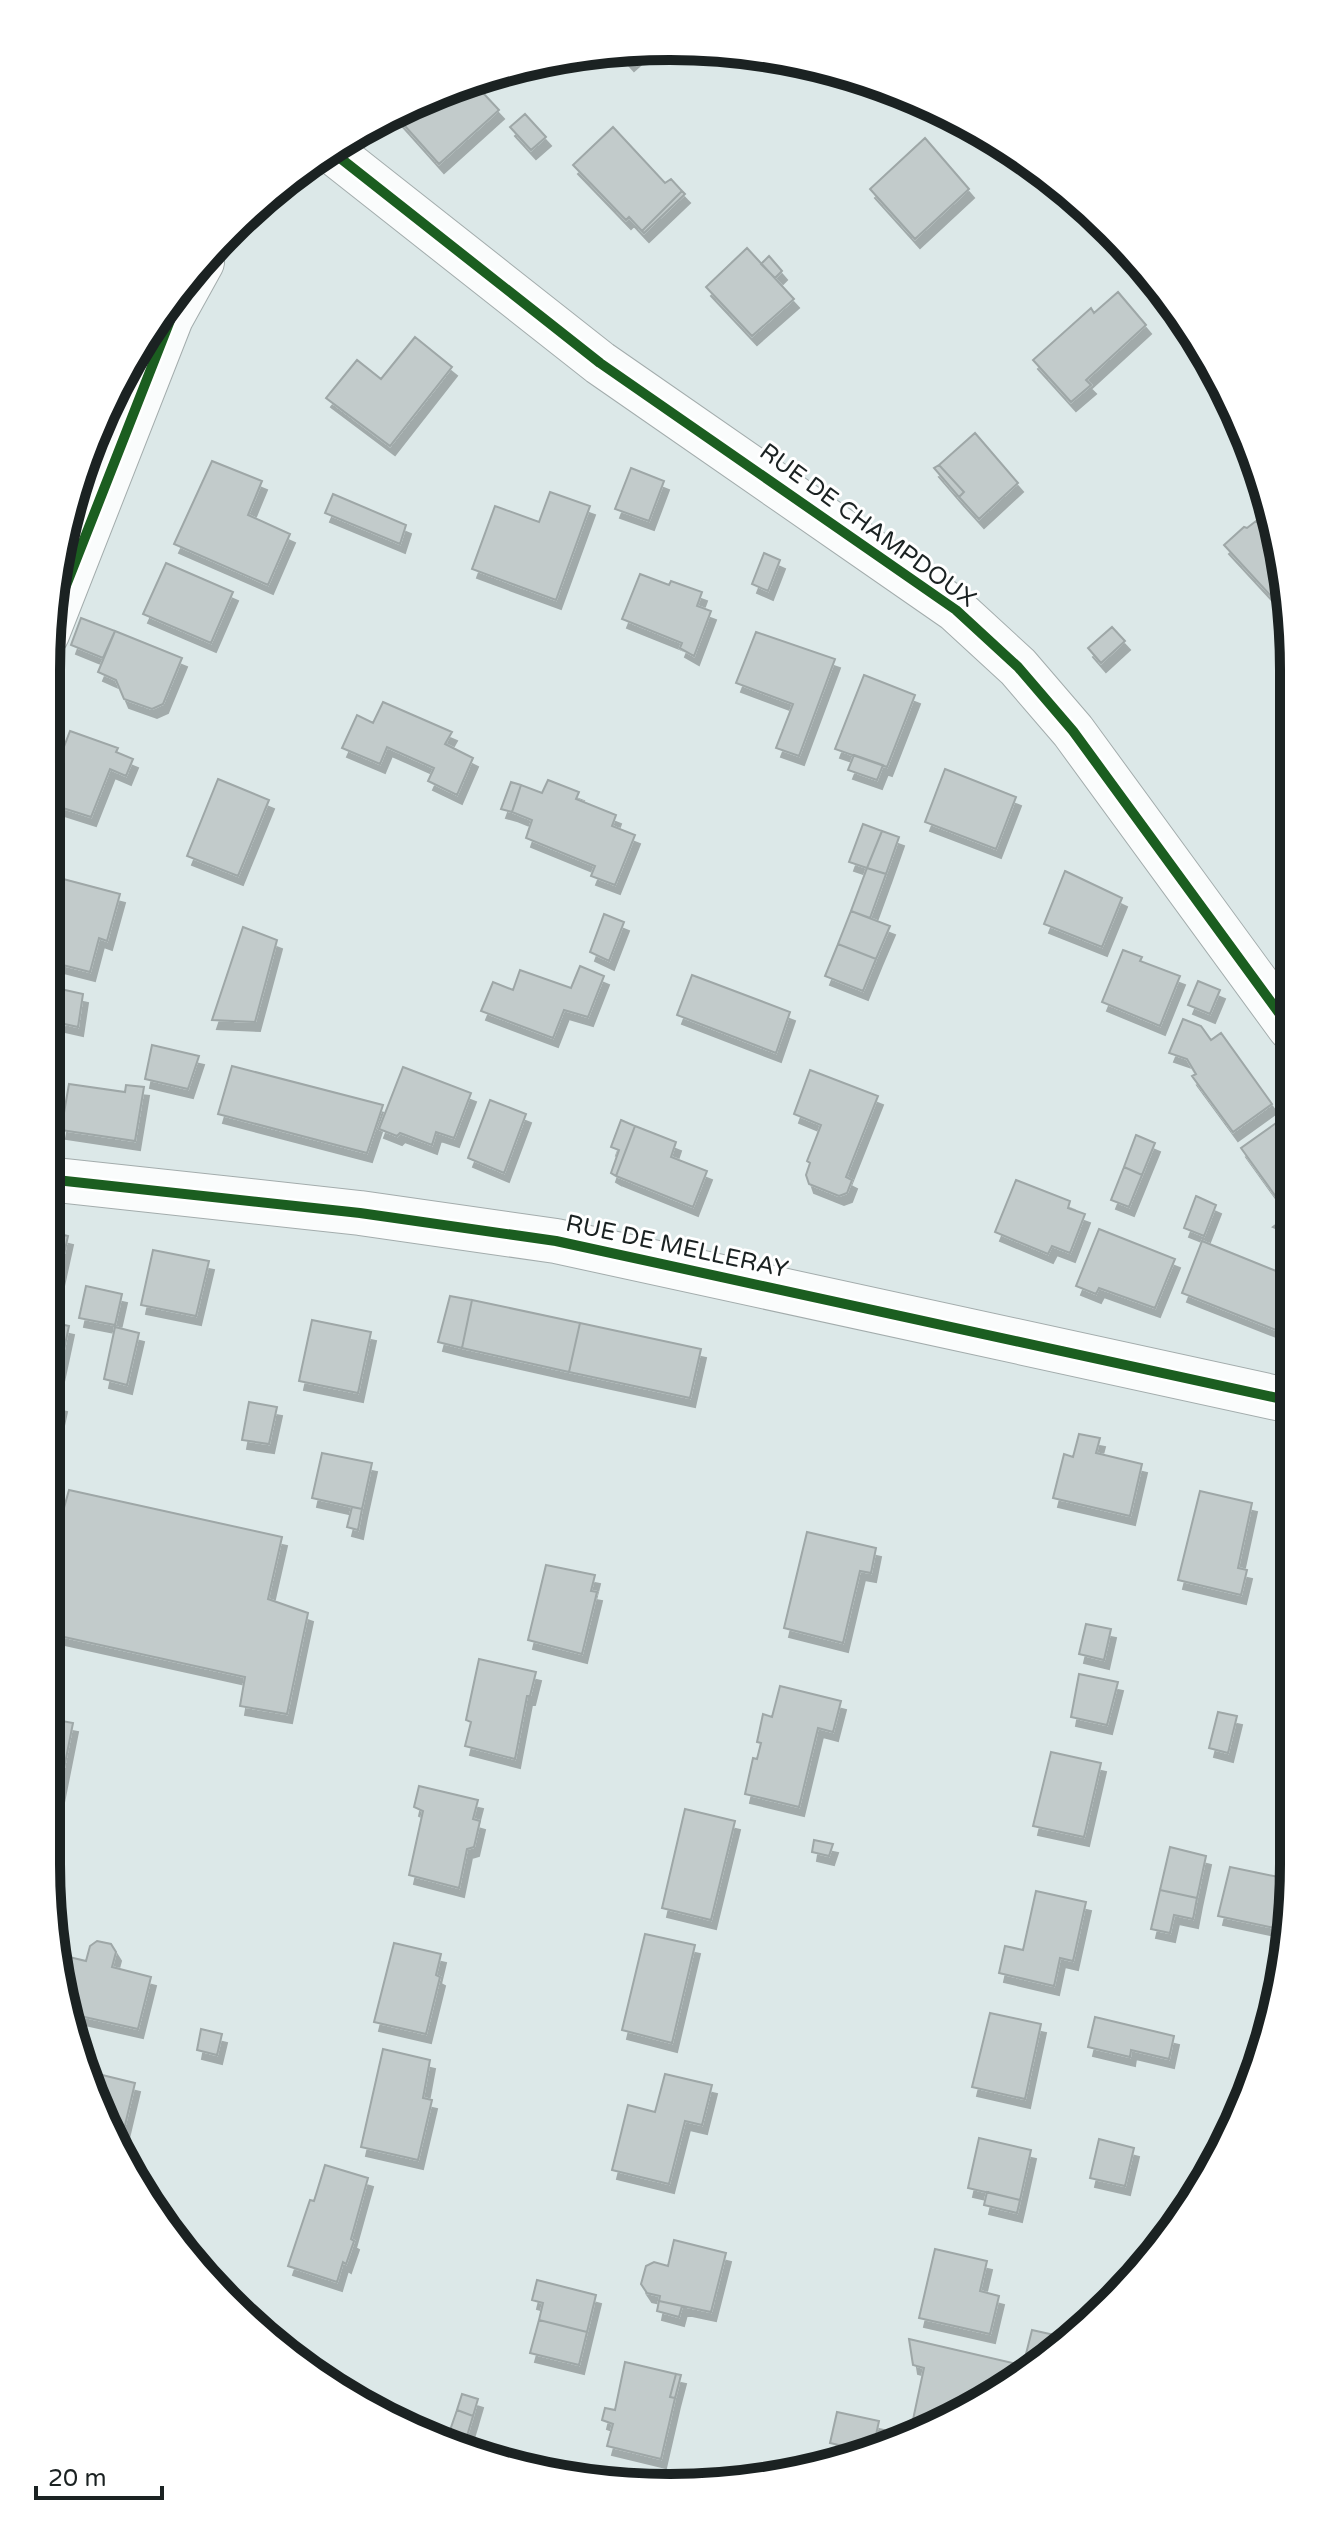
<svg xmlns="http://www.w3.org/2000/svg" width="1340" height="2534" font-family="'Varela Round',sans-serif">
  <defs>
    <filter id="shadow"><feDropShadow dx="5" dy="9" stdDeviation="0" flood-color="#0004"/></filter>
  </defs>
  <rect width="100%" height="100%" fill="#dce8e8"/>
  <path fill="#c2cbcb" stroke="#9ea7a7" stroke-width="2" filter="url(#shadow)" d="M 618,50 L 633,50 L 637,55 L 629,62 Z
    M 470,79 L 499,110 L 439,164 L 396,116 L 403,109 Z
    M 525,114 L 546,137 L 531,150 L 510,127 Z
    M 613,127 L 665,183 L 671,179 L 682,191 L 642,231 L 629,217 L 626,220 L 573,165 Z
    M 925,138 L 969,189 L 915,239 L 870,189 Z
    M 682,191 L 685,194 L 644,233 L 642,231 Z
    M 747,248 L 794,299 L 752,336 L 706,287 Z
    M 769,256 L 782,271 L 775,278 L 761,264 Z
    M 1118,292 L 1146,325 L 1086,380 L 1091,385 L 1071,402 L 1033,360 L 1091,308 L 1094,313 Z
    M 415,337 L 452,367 L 390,446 L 326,398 L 357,360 L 381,379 Z
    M 975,433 L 1018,483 L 979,519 L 959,497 L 964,492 L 939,465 Z
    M 212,461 L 262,481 L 248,515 L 290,534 L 268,585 L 174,544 Z
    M 939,465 L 964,492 L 959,497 L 934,468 Z
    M 631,468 L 664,481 L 649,521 L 615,509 Z
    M 550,492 L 590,506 L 556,600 L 472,569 L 495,506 L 539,522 Z
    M 333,494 L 406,525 L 400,544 L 325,513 Z
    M 1256,521 L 1277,545 L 1287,581 L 1270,595 L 1224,545 L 1244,527 L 1247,528 Z
    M 764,553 L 780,560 L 768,591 L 752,584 Z
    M 166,563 L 233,592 L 211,643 L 143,614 Z
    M 640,574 L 669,585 L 671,581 L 702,592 L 697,606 L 711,611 L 694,656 L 680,648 L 682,643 L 622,619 Z
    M 81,618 L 115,631 L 103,658 L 71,645 Z
    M 1112,627 L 1125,641 L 1101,663 L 1088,648 Z
    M 115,631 L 182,658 L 163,704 L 152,709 L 124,699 L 116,680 L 98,672 Z
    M 756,632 L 835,659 L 799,756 L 776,748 L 793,704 L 736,683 Z
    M 864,675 L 915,695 L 887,767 L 835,749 Z
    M 383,702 L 452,732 L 445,744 L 473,758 L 457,795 L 428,781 L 434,768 L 387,747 L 380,764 L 342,748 L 357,715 L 373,723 Z
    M 70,731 L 118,748 L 116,752 L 133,759 L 126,776 L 110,769 L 91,817 L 47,803 L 47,791 Z
    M 854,755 L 883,765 L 877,780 L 848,770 Z
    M 945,769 L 1016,797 L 996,849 L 925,822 Z
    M 218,779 L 269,800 L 238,876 L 187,856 Z
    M 548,780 L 579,792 L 576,799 L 616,815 L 612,826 L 635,835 L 615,885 L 591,876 L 595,866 L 526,838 L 532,820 L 512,812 L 521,785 L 542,793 Z
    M 511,782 L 521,785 L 512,812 L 501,809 Z
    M 863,824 L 882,831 L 867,868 L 849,862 Z
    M 882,831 L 899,837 L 886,874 L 867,868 Z
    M 867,868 L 886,874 L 870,918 L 851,911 Z
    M 1065,871 L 1122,898 L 1102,947 L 1044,924 Z
    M 48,875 L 120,894 L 107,941 L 99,938 L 90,972 L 47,961 Z
    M 851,911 L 890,926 L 876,959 L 838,944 Z
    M 604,914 L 624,922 L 609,961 L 590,952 Z
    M 243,927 L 277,940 L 255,1022 L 212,1020 Z
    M 838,944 L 876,959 L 863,991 L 825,976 Z
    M 1123,950 L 1142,957 L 1140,961 L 1180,976 L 1160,1026 L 1102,1002 Z
    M 580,966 L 604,976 L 588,1017 L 564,1010 L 553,1038 L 481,1011 L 493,982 L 513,990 L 520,970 L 571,988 Z
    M 692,975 L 790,1012 L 776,1053 L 677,1015 Z
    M 1198,981 L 1220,990 L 1210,1014 L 1188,1005 Z
    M 47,985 L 56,988 L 49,1006 L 47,1005 Z
    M 56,988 L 83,994 L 78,1027 L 60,1023 L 63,1009 L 49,1006 Z
    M 1183,1019 L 1201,1026 L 1211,1040 L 1221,1033 L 1272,1104 L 1233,1132 L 1192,1076 L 1196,1074 L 1187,1059 L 1169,1053 Z
    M 152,1045 L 199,1056 L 188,1089 L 145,1079 Z
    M 232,1066 L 383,1105 L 367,1153 L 218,1114 Z
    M 403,1067 L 471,1093 L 454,1138 L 436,1132 L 432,1145 L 400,1133 L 397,1136 L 379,1129 Z
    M 810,1070 L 878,1096 L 846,1177 L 852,1180 L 847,1193 L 839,1196 L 809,1184 L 806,1175 L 810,1163 L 807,1161 L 821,1125 L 794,1114 Z
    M 69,1084 L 125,1092 L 126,1085 L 144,1087 L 135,1141 L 61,1130 Z
    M 490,1100 L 526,1114 L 504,1173 L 468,1158 Z
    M 1286,1116 L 1290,1123 L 1291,1235 L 1273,1227 L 1289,1215 L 1241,1148 Z
    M 621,1120 L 635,1126 L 616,1176 L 611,1173 L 619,1150 L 611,1147 Z
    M 635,1126 L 676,1142 L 671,1157 L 707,1171 L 693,1207 L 616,1176 Z
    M 1136,1135 L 1155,1143 L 1142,1175 L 1124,1167 Z
    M 1124,1167 L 1142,1175 L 1129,1207 L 1111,1200 Z
    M 1016,1180 L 1070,1201 L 1068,1208 L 1085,1214 L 1070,1253 L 1052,1246 L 1048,1254 L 995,1232 Z
    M 1196,1196 L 1216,1205 L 1204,1236 L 1184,1228 Z
    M 1099,1229 L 1175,1259 L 1155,1308 L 1099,1288 L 1096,1294 L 1076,1286 Z
    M 47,1231 L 68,1236 L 59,1277 L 47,1274 Z
    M 1202,1241 L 1291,1277 L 1291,1292 L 1276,1330 L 1182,1293 Z
    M 153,1250 L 209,1261 L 196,1316 L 141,1305 Z
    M 47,1274 L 59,1277 L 55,1292 L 47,1290 Z
    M 86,1286 L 122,1294 L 115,1325 L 79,1318 Z
    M 450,1296 L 472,1300 L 462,1348 L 438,1342 Z
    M 472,1300 L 580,1323 L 569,1372 L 462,1348 Z
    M 312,1320 L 371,1332 L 358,1393 L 299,1381 Z
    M 47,1321 L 69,1326 L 53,1401 L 62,1403 L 54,1440 L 46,1439 Z
    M 580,1323 L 701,1349 L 690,1398 L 569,1372 Z
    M 115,1327 L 139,1333 L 127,1385 L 104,1379 Z
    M 249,1402 L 277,1407 L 269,1444 L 242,1440 Z
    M 1079,1434 L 1100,1438 L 1096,1453 L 1142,1464 L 1130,1516 L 1053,1498 L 1064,1454 L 1073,1457 Z
    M 322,1453 L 372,1463 L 362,1509 L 312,1498 Z
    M 69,1490 L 282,1537 L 268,1599 L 308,1613 L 287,1714 L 240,1706 L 245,1677 L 46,1633 L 46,1519 L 60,1522 Z
    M 1200,1491 L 1252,1503 L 1238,1568 L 1247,1570 L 1241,1595 L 1178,1580 Z
    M 352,1507 L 362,1509 L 358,1530 L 347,1527 Z
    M 807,1532 L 876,1548 L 871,1573 L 860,1571 L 843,1643 L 784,1628 Z
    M 546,1565 L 595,1575 L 591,1591 L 597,1592 L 582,1654 L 528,1640 Z
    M 1086,1624 L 1111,1629 L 1104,1660 L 1079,1654 Z
    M 479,1659 L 536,1672 L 530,1696 L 527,1696 L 515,1759 L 465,1746 L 471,1722 L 466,1720 Z
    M 1079,1674 L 1118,1682 L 1107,1725 L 1071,1717 Z
    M 780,1686 L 841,1701 L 833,1732 L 818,1728 L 799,1807 L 745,1794 L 753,1758 L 757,1759 L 761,1743 L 757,1742 L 763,1714 L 772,1717 Z
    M 1218,1712 L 1237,1716 L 1228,1753 L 1209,1748 Z
    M 46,1718 L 73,1723 L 50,1839 L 46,1838 Z
    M 1051,1752 L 1101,1763 L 1084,1837 L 1033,1826 Z
    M 419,1786 L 478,1800 L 473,1819 L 480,1821 L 474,1847 L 467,1849 L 459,1888 L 409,1875 L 423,1811 L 414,1807 Z
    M 685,1809 L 735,1821 L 711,1920 L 662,1908 Z
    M 814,1840 L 833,1844 L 829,1856 L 812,1852 Z
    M 1170,1847 L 1206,1856 L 1197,1898 L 1160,1890 Z
    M 1230,1867 L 1293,1880 L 1293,1904 L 1288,1931 L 1218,1916 Z
    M 1160,1890 L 1197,1898 L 1193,1919 L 1174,1915 L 1170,1933 L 1151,1929 Z
    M 1036,1891 L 1086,1902 L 1073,1961 L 1060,1958 L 1054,1986 L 999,1973 L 1005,1946 L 1023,1950 Z
    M 645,1934 L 695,1945 L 672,2043 L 622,2030 Z
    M 97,1941 L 111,1944 L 116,1952 L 112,1967 L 151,1977 L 138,2029 L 71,2014 L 63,1965 L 65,1956 L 86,1961 L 90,1946 Z
    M 394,1943 L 441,1954 L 436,1975 L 440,1977 L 426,2034 L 374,2022 Z
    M 990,2013 L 1041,2024 L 1025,2099 L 972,2087 Z
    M 1095,2017 L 1174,2036 L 1169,2059 L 1131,2050 L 1130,2057 L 1088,2047 Z
    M 201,2029 L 222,2034 L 217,2055 L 197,2050 Z
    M 383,2049 L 430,2060 L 423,2098 L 432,2100 L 418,2160 L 361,2147 Z
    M 94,2073 L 135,2083 L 121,2142 L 90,2085 Z
    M 665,2074 L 712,2085 L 702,2125 L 685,2121 L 669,2184 L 612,2170 L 628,2105 L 655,2112 Z
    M 979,2138 L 1031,2150 L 1020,2200 L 968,2188 Z
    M 1099,2139 L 1134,2148 L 1125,2186 L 1090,2178 Z
    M 325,2165 L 368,2178 L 351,2239 L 354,2241 L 346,2264 L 343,2262 L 337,2282 L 288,2266 L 310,2200 L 314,2201 Z
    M 987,2192 L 1020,2200 L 1017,2213 L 984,2205 Z
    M 674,2240 L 726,2253 L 711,2312 L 659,2301 L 660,2296 L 647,2293 L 641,2284 L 646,2266 L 654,2262 L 668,2266 Z
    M 935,2249 L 987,2261 L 980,2291 L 999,2296 L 990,2334 L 919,2318 Z
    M 537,2280 L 596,2295 L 587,2332 L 539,2320 L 543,2303 L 532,2300 Z
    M 659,2301 L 682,2306 L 679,2317 L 657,2311 Z
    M 539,2320 L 587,2332 L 579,2365 L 530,2353 Z
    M 1032,2330 L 1068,2338 L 1034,2368 L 1023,2366 Z
    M 909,2339 L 1021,2365 L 1017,2383 L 924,2432 L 911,2429 L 924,2368 L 913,2365 Z
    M 625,2362 L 676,2374 L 670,2397 L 675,2398 L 661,2459 L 607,2446 L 613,2424 L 602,2420 L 605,2408 L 615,2410 Z
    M 676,2374 L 681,2375 L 675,2398 L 670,2397 Z
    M 462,2394 L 478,2399 L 473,2416 L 457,2410 Z
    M 457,2410 L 473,2416 L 464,2446 L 447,2439 Z
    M 837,2412 L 879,2421 L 873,2449 L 864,2451 L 830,2443 Z"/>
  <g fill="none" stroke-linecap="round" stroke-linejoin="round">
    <defs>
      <path id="street" d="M 47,634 L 171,318 L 202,262"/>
      <path id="secondary" d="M 330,150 L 600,363 L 956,610 L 1018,667 L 1073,731 L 1290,1028
        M 47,1179 L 360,1213 L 556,1241 L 1291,1401"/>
    </defs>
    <use href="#street" stroke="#a3acac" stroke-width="46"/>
    <use href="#secondary" stroke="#a3acac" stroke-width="46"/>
    <use href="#street" stroke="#fafcfc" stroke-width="44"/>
    <use href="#secondary" stroke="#fafcfc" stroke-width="44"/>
    <defs>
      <path id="cycleway" d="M 330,150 L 600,363 L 956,610 L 1018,667 L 1073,731 L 1290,1028
        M 47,634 L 171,318 L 202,262
        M 47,1179 L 360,1213 L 556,1241 L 1291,1401"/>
    </defs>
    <use href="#cycleway" stroke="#fff" stroke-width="15"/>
    <use href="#cycleway" stroke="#1b5e20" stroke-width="10"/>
  </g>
  <g text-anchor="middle" stroke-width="6" stroke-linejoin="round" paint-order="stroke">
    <g font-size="24" fill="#1b2222" stroke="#fff">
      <text transform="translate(868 525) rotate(36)" y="8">RUE DE CHAMPDOUX</text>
      <text transform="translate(677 1246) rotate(12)" y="8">RUE DE MELLERAY</text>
    </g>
  </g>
  <path d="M0 0H1340V2534H0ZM670 60H670A610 610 0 0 1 1280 670V1864A610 610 0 0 1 670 2474H670A610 610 0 0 1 60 1864V670A610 610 0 0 1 670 60Z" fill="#fff" fill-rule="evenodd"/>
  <path fill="none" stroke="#1b2222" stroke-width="10" d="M670 60H670A610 610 0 0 1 1280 670V1864A610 610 0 0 1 670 2474H670A610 610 0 0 1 60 1864V670A610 610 0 0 1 670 60Z"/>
  <path d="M36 2486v12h126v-12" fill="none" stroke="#1b2222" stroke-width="4"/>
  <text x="48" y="2486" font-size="24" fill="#1b2222" stroke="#ffffff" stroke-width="6" paint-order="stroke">20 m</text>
</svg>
